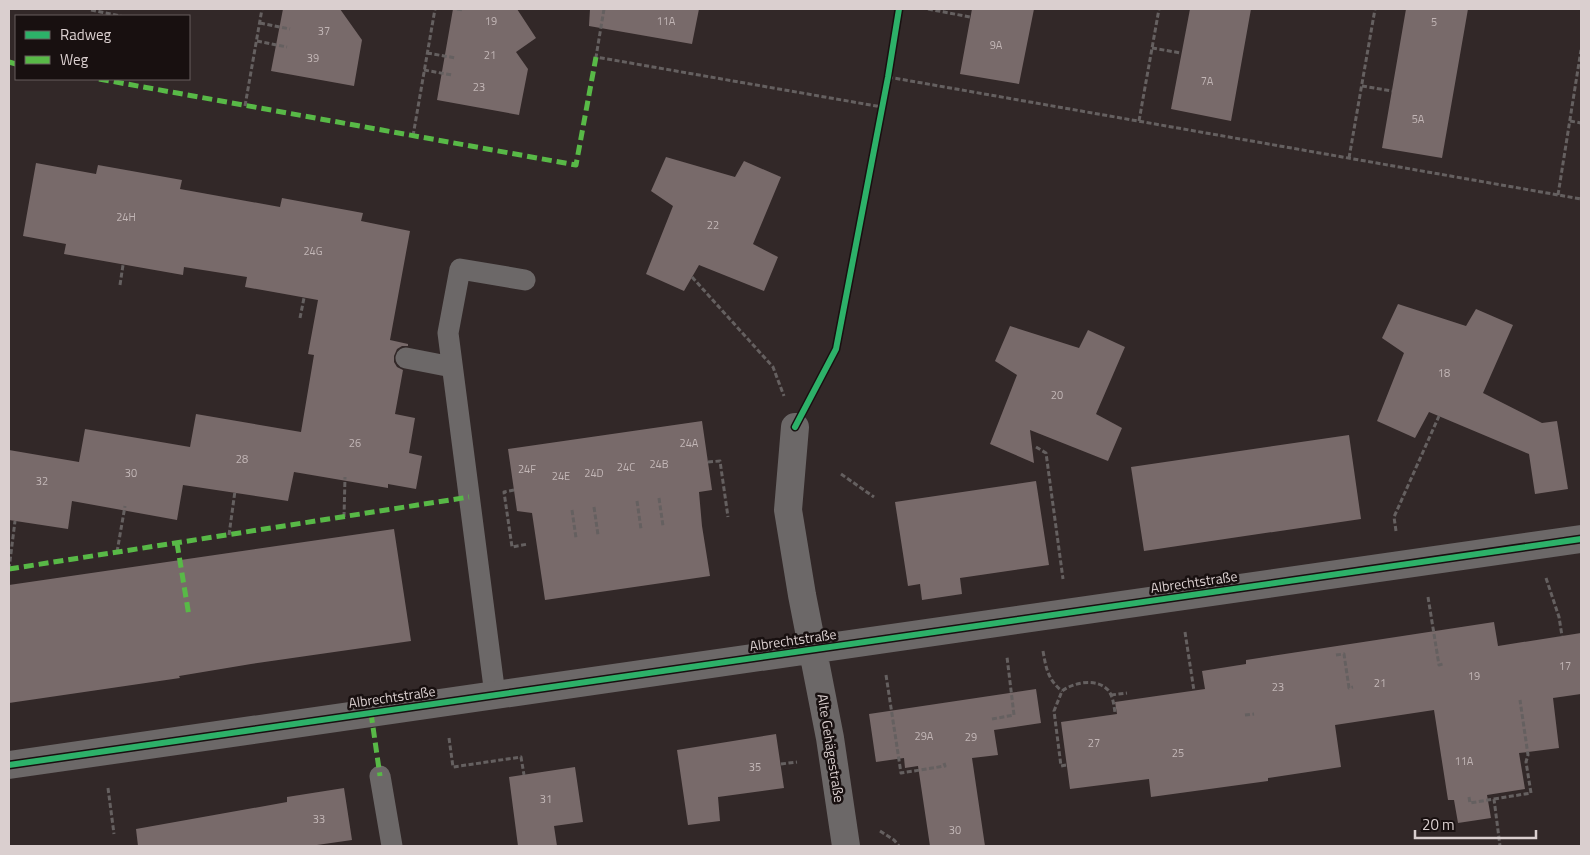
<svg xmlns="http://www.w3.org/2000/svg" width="1590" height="855" font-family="'Titillium Web',sans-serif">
  <rect width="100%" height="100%" fill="#322828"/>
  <path fill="#786a6a" d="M 283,9 L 340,9 L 362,40 L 354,86 L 271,71 Z
    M 453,9 L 517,9 L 536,38 L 516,52 L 528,69 L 519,115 L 437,100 Z
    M 590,9 L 699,9 L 692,44 L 589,26 Z
    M 972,9 L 1034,9 L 1019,84 L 960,74 Z
    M 1190,9 L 1251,9 L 1231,121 L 1171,109 Z
    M 1406,9 L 1468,9 L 1442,158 L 1382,148 Z
    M 666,157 L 735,177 L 744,161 L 781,177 L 753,244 L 778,257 L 764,291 L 699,265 L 684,291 L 646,274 L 673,206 L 651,191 Z
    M 36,163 L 96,174 L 98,165 L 182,180 L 180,189 L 280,207 L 282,198 L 363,213 L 361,221 L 410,231 L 390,340 L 408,344 L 408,346 L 402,346 L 397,349 L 394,356 L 394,362 L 397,367 L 403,370 L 395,414 L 415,418 L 409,453 L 422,456 L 416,489 L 388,484 L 388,488 L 294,472 L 288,501 L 183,485 L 177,520 L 72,501 L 68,529 L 9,520 L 9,450 L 79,462 L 85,429 L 190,447 L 196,414 L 301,432 L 314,355 L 308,354 L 318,300 L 245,287 L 247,277 L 184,267 L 183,275 L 64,254 L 66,244 L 23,236 Z
    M 1398,304 L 1466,326 L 1476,309 L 1513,325 L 1483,393 L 1542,423 L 1557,421 L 1568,489 L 1535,494 L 1529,454 L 1429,412 L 1415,438 L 1377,421 L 1404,353 L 1382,338 Z
    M 1010,326 L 1079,348 L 1088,330 L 1125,347 L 1096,414 L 1122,428 L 1108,461 L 1030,430 L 1034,463 L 990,444 L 1017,375 L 995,361 Z
    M 702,421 L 712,490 L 699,492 L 702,526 L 710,576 L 545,600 L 532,513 L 517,511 L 508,449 Z
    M 1349,435 L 1361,519 L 1144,551 L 1131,467 Z
    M 1036,481 L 1049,565 L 960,578 L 962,594 L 922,600 L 920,584 L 908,586 L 895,502 Z
    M 394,529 L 411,641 L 251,664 L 179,676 L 180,678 L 9,703 L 9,585 Z
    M 1494,622 L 1498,646 L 1581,633 L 1581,694 L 1553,698 L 1559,748 L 1519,753 L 1525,789 L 1487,795 L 1491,818 L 1458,823 L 1454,800 L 1448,800 L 1434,710 L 1335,725 L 1341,767 L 1268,778 L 1268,781 L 1151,797 L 1149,779 L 1070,789 L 1061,722 L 1117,714 L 1115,702 L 1205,689 L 1202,671 L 1246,664 L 1246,660 Z
    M 1036,689 L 1041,723 L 994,730 L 998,755 L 972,758 L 985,846 L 930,846 L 918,766 L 905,768 L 904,758 L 876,762 L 869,714 Z
    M 776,734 L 784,788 L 718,797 L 720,821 L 688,825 L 677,750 Z
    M 575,767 L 583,822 L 554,826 L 557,846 L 518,846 L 509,777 Z
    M 344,788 L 352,840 L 310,846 L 138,846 L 136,829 L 287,802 L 287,797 Z"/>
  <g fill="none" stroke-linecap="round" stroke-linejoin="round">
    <path stroke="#656060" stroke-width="3" stroke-dasharray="5 2.5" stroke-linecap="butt" d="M 457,9 L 464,10
      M 604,9 L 596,57 L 882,107
      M 928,9 L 970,17
      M 91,10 L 121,16
      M 260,23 L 290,29
      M 257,41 L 287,47
      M 1152,48 L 1181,53
      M 427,53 L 456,58
      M 424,70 L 452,75
      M 888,77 L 1581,199
      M 1362,86 L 1392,91
      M 245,106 L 262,9
      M 1139,121 L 1159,9
      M 1570,121 L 1581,123
      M 413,136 L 435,9
      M 1349,158 L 1375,9
      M 1558,195 L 1581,50
      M 692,277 L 773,367 L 784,396
      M 120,285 L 123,265
      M 300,318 L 304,298
      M 1036,447 L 1046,453 L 1063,579
      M 708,462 L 720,461 L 728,517
      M 841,474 L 874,497
      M 514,490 L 504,492 L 512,547 L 528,544
      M 659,498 L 663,526
      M 637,501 L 641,529
      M 594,507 L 598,535
      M 572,510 L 576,538
      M 344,517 L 345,477
      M 1396,531 L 1394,517 L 1439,416
      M 229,535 L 235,491
      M 117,552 L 125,506
      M 9,569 L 15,521
      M 1546,578 L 1559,617 L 1562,636
      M 1428,597 L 1439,665 L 1443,664
      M 1185,632 L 1194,691
      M 1043,651 C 1046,668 1048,680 1062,691
      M 1336,655 L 1344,654 L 1349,688 L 1353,687
      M 886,675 L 901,773 L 945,766 L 944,763
      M 1111,695 L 1127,693
      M 1245,715 L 1254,714
      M 992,719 L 1014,715 L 1007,657
      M 449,738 L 453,767 L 521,757 L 524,775
      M 781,764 L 797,762
      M 1066,765 L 1061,766 L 1054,711 L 1062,691 C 1074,682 1097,678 1108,690 C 1113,696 1114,705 1115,713
      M 108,788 L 114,834
      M 1469,797 L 1470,803 L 1494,799 L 1500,846
      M 1494,799 L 1531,793 L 1526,762 L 1528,755 L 1520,700
      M 880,831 L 894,840 L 899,846"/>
    <path stroke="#6c6868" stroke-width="21" d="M 406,358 L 452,367
      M 495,695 L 448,333 L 460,269 L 525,280
      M 380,776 L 392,846"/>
    <path stroke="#6c6868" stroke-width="28" d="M 795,427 L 788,510 L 802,595 L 830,738 L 846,846
      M 9,765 L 1581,539"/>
    <path stroke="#58b947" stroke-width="5" stroke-dasharray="10 5" stroke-linecap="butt" d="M 9,62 L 16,64
      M 99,79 L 576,165 L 596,57
      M 177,543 L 189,616
      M 9,569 L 469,497
      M 371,713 L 380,776"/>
    <defs>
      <path id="cycleway" d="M 795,427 L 836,349 L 888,77 L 899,9
        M 9,765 L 1581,539"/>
    </defs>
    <use href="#cycleway" stroke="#181010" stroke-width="9"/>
    <use href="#cycleway" stroke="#2db169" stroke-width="6"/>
  </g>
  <g text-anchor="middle" stroke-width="5" stroke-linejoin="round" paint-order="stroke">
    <g font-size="11" fill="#c2b6b6">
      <text x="491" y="25">19</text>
      <text x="666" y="25">11A</text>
      <text x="1434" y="26">5</text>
      <text x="324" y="35">37</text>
      <text x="996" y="49">9A</text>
      <text x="490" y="59">21</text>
      <text x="313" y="62">39</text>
      <text x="1207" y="85">7A</text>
      <text x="479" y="91">23</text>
      <text x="1418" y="123">5A</text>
      <text x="126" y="221">24H</text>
      <text x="713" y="229">22</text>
      <text x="313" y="255">24G</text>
      <text x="1444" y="377">18</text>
      <text x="1057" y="399">20</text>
      <text x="355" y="447">26</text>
      <text x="689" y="447">24A</text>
      <text x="242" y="463">28</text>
      <text x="659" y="468">24B</text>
      <text x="626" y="471">24C</text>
      <text x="527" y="473">24F</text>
      <text x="131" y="477">30</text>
      <text x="594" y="477">24D</text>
      <text x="561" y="480">24E</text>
      <text x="42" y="485">32</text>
      <text x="1565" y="670">17</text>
      <text x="1474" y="680">19</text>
      <text x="1380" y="687">21</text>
      <text x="1278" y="691">23</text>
      <text x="924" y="740">29A</text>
      <text x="971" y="741">29</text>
      <text x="1094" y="747">27</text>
      <text x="1178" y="757">25</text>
      <text x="1464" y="765">11A</text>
      <text x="755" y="771">35</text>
      <text x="546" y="803">31</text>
      <text x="319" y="823">33</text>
      <text x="955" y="834">30</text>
    </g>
    <g font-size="14" fill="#dacfcf" stroke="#181010">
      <text transform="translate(1194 582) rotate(-8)" y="5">Albrechtstraße</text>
      <text transform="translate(793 640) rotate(-8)" y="5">Albrechtstraße</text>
      <text transform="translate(392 697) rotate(-8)" y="5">Albrechtstraße</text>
      <text transform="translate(831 748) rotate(81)" y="5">Alte Gehägestraße</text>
    </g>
  </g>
  <rect width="1590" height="855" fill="none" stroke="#dacfcf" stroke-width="20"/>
  <rect x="15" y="15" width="175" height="65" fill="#181010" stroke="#665c5c"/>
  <rect x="25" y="31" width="25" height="8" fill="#2db169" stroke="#665c5c"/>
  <text x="60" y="40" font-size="15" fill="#dacfcf">Radweg</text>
  <rect x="25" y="56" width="25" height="8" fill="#58b947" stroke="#665c5c"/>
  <text x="60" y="65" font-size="15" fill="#dacfcf">Weg</text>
  <path d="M1415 830v8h121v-8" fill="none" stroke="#dacfcf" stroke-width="2.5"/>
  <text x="1422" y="830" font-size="15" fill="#dacfcf" stroke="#181010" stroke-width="4" paint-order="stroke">20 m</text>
</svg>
